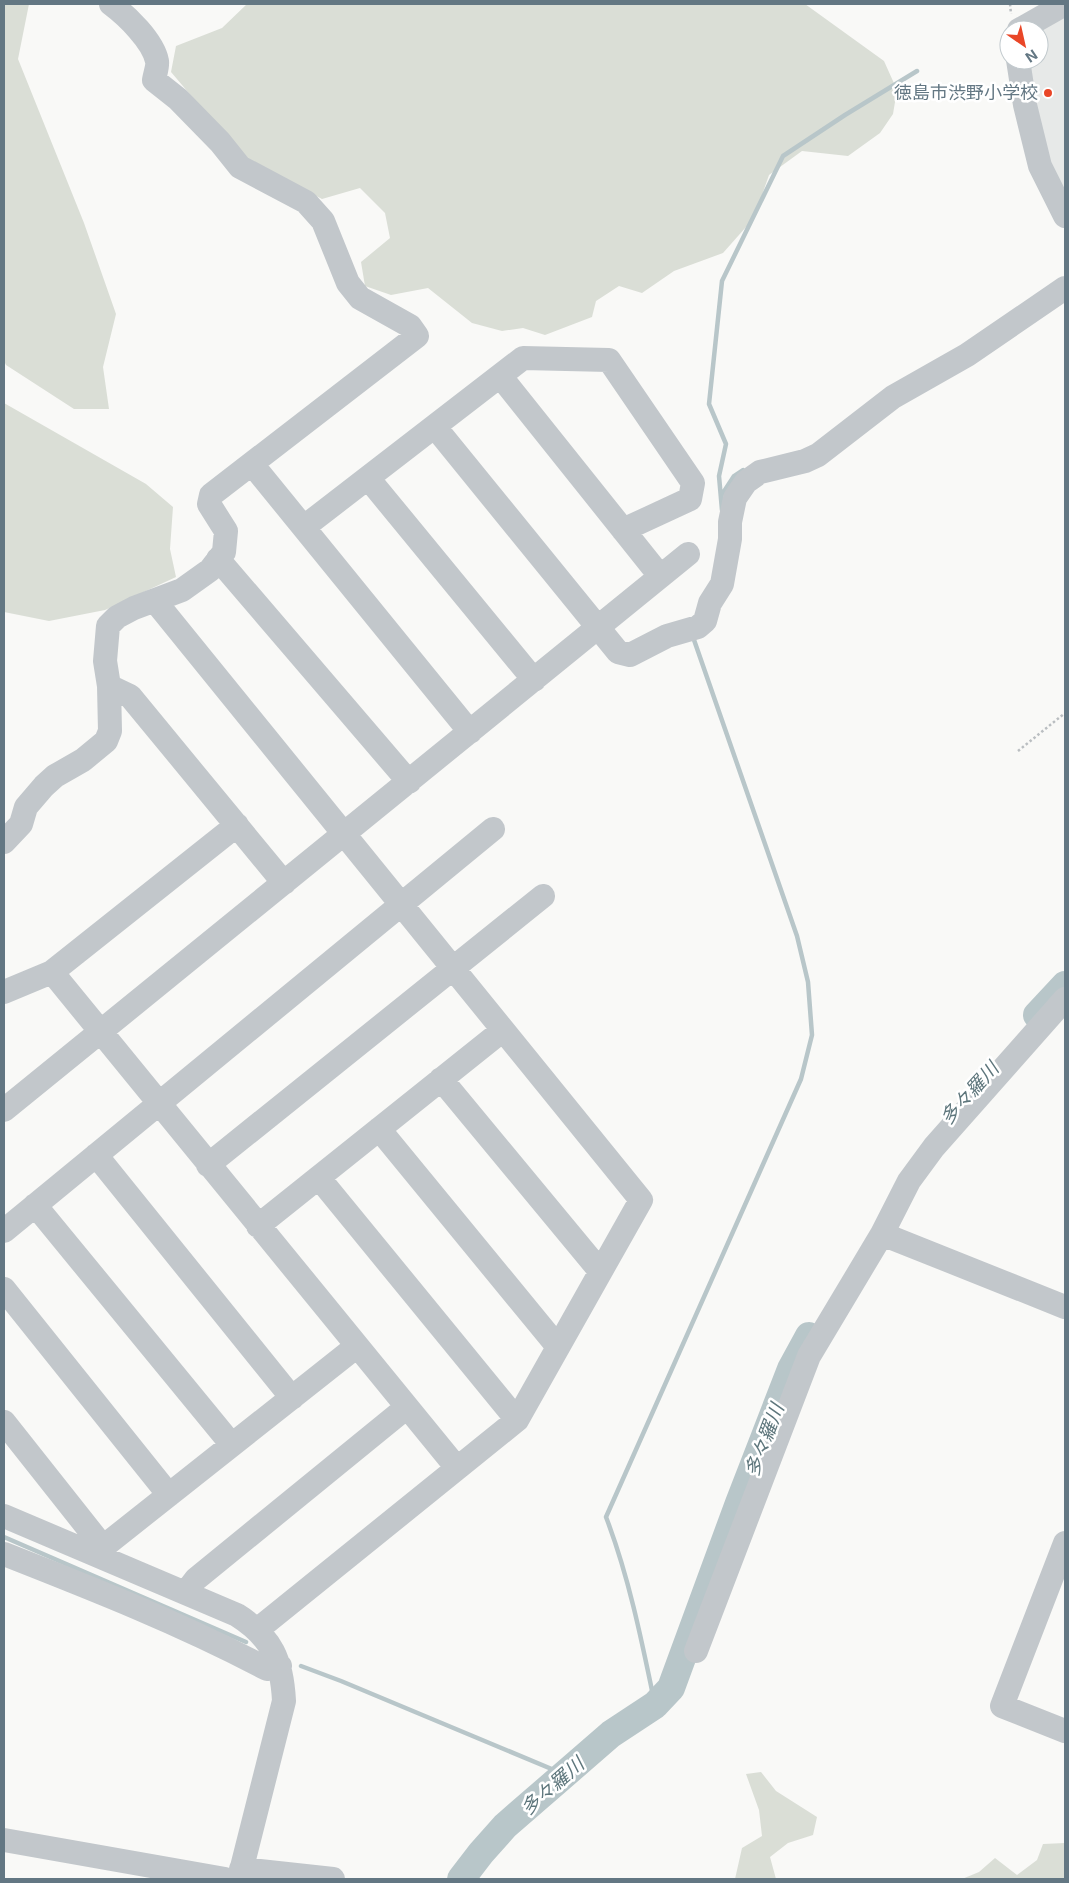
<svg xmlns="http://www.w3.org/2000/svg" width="1069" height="1883" font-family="Inter,'Noto Sans JP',sans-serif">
  <rect width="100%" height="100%" fill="#f9f9f7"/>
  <path fill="#e7e9e8" d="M 1065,11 L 1065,206 L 1046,163 L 1025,60 L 1039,60 L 1039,30 Z"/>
  <path fill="#daded6" d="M 4,4 L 29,4 L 18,59 L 84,223 L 116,314 L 103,367 L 109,409 L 74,409 L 6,365 L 4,361 Z
    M 247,4 L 805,4 L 884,61 L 897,90 L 893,114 L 880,133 L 848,156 L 802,151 L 769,175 L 754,218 L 723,253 L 674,271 L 642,293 L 619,286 L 596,301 L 592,317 L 545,335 L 523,328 L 502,331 L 472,323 L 428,288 L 391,295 L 365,286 L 361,262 L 390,238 L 385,213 L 360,188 L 322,199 L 244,158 L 171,72 L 176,46 L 222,28 Z
    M 4,403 L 146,484 L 173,507 L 170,549 L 176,577 L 105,610 L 49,621 L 4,612 Z
    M 761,1772 L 776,1791 L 817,1817 L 813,1835 L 788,1843 L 770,1857 L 776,1879 L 735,1879 L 742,1848 L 762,1836 L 759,1810 L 746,1774 Z
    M 1065,1843 L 1065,1879 L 962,1879 L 979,1872 L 995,1858 L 1017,1875 L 1037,1860 L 1043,1844 Z"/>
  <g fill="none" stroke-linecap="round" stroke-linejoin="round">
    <path stroke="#b8c6c9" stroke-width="4.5" d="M 721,496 L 734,476 L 743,470
      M 722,510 L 719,476 L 726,444 L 709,404 L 722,281 L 783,156 L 845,115 L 917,71
      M 4,1537 L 246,1642
      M 301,1666 L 341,1681 L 566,1775
      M 655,1705 C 642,1642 629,1577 606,1517 L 801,1079 L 812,1035 L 808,982 L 797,936 L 693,637"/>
    <path stroke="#b8c6c9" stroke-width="28" d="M 1037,1015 L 1065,985
      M 461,1879 L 481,1853 L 505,1826 L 611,1734 L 655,1705 L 671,1688 L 739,1503 L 791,1369 L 809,1336"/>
    <path stroke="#babec1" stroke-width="2.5" stroke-dasharray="2.5 2.5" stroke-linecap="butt" d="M 1010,4 L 1011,14
      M 1018,751 L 1065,713"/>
    <path stroke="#c2c7cb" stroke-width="24" d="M 1019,30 L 1065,4
      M 1018,60 L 1025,105 L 1040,166 L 1065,216
      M 501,377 L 660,576
      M 435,427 L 618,652 L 630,655 L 667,636 L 698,627 L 705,621 L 710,603 L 722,584 L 730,539 L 730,522 L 735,498 L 746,482 L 760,472 L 805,461 L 818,455 L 893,397 L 967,355 L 1065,288
      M 252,464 L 470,732
      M 368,478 L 534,680
      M 304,527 L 523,358 L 609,360 L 693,483 L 690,499 L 623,530
      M 218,559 L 409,782
      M 155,601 L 641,1200 L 517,1420 L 257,1630
      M 109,686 L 130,696 L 284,883
      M 4,842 L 21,824 L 26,807 L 44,786 L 55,776 L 83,760 L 106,741 L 110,731 L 109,686 L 105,661 L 108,626 L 117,617 L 134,608 L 182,590 L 210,570 L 224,552 L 226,531 L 209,504 L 211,495 L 417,336 L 410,326 L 360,298 L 348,283 L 323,221 L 306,202 L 240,167 L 220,142 L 178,99 L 154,80 C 155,74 158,66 157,61 C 153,41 127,16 111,4
      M 52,972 L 457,1468
      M 4,992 L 52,972 L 237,825
      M 441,1079 L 600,1271
      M 4,1110 L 688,554
      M 379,1129 L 558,1347
      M 96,1155 L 292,1398
      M 208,1165 L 543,896
      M 319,1178 L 517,1420
      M 35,1205 L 232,1445
      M 258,1226 L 503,1030
      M 4,1231 L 493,829
      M 882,1234 L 909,1181 L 934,1147 L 1065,999
      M 4,1289 L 169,1495
      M 4,1422 L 103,1547
      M 4,1516 L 237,1615 C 272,1637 282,1661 284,1701 L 239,1879
      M 1065,1543 L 1002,1706 L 1065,1731
      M 4,1554 C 93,1589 182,1624 267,1669 L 280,1666
      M 97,1555 L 103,1547 L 357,1346
      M 186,1592 L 196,1579 L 407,1407
      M 696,1651 L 809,1356 L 882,1234 L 1065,1307
      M 4,1840 L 225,1879
      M 241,1869 L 333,1879"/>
  </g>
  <circle fill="#e94627" stroke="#fff" stroke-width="2" cx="1048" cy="93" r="5"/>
  <g text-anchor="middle" stroke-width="5" stroke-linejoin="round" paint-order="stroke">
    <g font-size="18" fill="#637783" stroke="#fff" text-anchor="end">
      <text x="1038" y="99">徳島市渋野小学校</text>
    </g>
    <g font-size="19" font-style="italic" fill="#5e767c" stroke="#fff">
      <text transform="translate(969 1093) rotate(-48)" y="7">多々羅川</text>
      <text transform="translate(764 1440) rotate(-69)" y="7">多々羅川</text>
      <text transform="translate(552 1786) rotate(-41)" y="7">多々羅川</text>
    </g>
  </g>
  <rect width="1069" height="1883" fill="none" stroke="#637783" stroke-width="10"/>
  <g transform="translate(1024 45) rotate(146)"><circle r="24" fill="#ffffff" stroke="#c1c9cd"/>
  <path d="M0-4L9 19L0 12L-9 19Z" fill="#e94627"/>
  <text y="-8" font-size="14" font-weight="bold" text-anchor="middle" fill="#637783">N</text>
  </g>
</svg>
